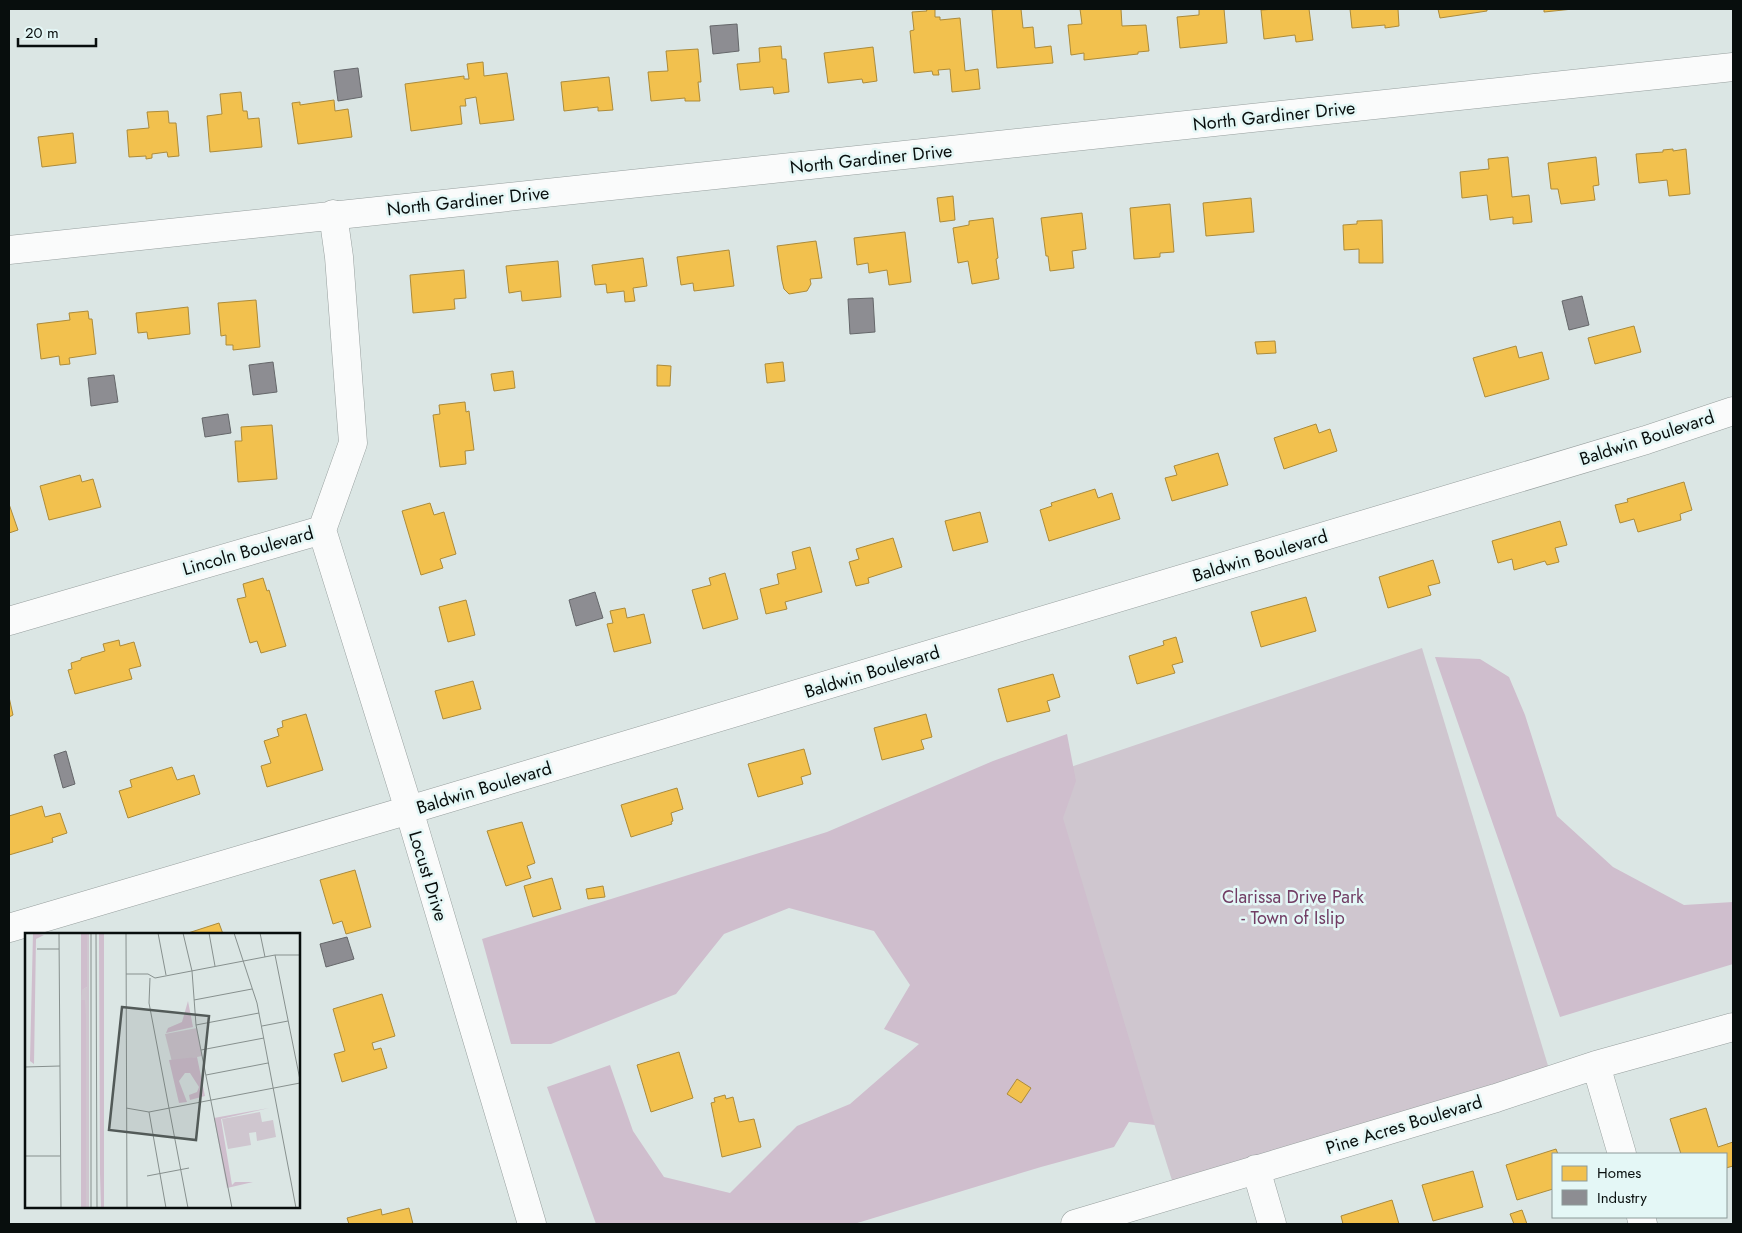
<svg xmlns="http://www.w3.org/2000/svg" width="1742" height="1233" font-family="Jost,sans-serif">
  <rect width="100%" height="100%" fill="#dbe6e4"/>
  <path fill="#cfc6cf" d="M 1422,648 L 1552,1079 L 1176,1193 L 1044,776 Z"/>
  <path fill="#cfbecd" d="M 1435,657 L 1480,659 L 1509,677 L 1525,715 L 1557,816 L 1613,867 L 1684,905 L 1733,902 L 1733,964 L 1560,1017 Z
    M 1067,734 L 1076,781 L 1063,818 L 1155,1125 L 1129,1122 L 1114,1147 L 1041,1167 L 854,1224 L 596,1224 L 547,1087 L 610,1065 L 633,1131 L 664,1177 L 730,1193 L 797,1126 L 850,1104 L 919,1044 L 884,1029 L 910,985 L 874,931 L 789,908 L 724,934 L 676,994 L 551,1044 L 511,1044 L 482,939 L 827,832 L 993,761 Z"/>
  <path fill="#f2c14e" stroke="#ac8b3a" d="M 926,9 L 935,9 L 935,17 L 940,17 L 940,20 L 960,18 L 965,71 L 978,69 L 980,89 L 952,92 L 950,69 L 938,70 L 939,75 L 933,75 L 932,71 L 914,73 L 910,31 L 914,30 L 912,12 L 927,11 Z
    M 1003,9 L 1021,9 L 1023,28 L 1033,27 L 1035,48 L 1051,46 L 1053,63 L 997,68 L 992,10 Z
    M 1080,9 L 1121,9 L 1122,26 L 1146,25 L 1149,51 L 1138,52 L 1138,54 L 1084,60 L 1084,53 L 1071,55 L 1068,25 L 1082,24 Z
    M 1199,9 L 1224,9 L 1227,43 L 1180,48 L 1177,17 L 1199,15 Z
    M 1276,9 L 1309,9 L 1313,40 L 1296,42 L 1295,35 L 1264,39 L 1261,10 Z
    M 1350,9 L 1398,9 L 1399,26 L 1385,28 L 1385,25 L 1352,28 Z
    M 1438,9 L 1487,9 L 1487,11 L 1440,18 Z
    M 1544,9 L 1573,9 L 1544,12 Z
    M 781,46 L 782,59 L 786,59 L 789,92 L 774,94 L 773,87 L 740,90 L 737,64 L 760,62 L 759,48 Z
    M 873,47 L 877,81 L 863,83 L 862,79 L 828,83 L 824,53 Z
    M 698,49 L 701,82 L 698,82 L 700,101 L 685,101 L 685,98 L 651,101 L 648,72 L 668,71 L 666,51 Z
    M 483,62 L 484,76 L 507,73 L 514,120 L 480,124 L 476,97 L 465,99 L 466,106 L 460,106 L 462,124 L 411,131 L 405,84 L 464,76 L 464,79 L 469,79 L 467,64 Z
    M 609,77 L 613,110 L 598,111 L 598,107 L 564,111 L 561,82 Z
    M 241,92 L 243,111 L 247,111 L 248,119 L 259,118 L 262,147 L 210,152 L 207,116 L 222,114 L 220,94 Z
    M 334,100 L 335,111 L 348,109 L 352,137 L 298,144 L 292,103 L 300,102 L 300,105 Z
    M 168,111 L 169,123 L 176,123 L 179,156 L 168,157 L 167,152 L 152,154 L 152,158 L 146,159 L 146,156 L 129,157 L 127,130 L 149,128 L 147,112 Z
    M 73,133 L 76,163 L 42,167 L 38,137 Z
    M 1673,149 L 1673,151 L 1686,149 L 1690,194 L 1669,196 L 1667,180 L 1639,183 L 1636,154 L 1663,152 L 1663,150 Z
    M 1508,157 L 1512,197 L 1529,195 L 1532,222 L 1513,224 L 1513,217 L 1490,220 L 1487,195 L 1462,198 L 1460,172 L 1489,169 L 1488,159 Z
    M 1596,157 L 1599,185 L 1593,186 L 1595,200 L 1561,204 L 1558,189 L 1551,189 L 1548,163 Z
    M 953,196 L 955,220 L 940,222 L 937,198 Z
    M 1251,198 L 1254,232 L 1206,236 L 1203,203 Z
    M 1170,204 L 1174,252 L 1160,253 L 1160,257 L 1134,259 L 1130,208 Z
    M 1082,213 L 1086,249 L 1072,251 L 1074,268 L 1050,271 L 1048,256 L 1046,256 L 1041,218 Z
    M 993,218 L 998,258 L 996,259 L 999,279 L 972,284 L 968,261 L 958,263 L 953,228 L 969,225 L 969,221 Z
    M 1382,220 L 1383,263 L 1359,263 L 1359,249 L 1344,250 L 1343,225 L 1357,224 L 1357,221 Z
    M 905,232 L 911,282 L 889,285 L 887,270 L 869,273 L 868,263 L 857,265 L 854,238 Z
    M 816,241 L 822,278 L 810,279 L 811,284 L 807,291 L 789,294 L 784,289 L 782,281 L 777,246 Z
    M 729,250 L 734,286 L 694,291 L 693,283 L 681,285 L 677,257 Z
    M 643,258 L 647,286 L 633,288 L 635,301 L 625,302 L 624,291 L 607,293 L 606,284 L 595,285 L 592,265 Z
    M 558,261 L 561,297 L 522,301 L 521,291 L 509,293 L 506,266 Z
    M 464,270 L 466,298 L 454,299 L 455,309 L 413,313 L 410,275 Z
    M 256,300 L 260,347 L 233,350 L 233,345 L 226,345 L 226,335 L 221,336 L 218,303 Z
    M 188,307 L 190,334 L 148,339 L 147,332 L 138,333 L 136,313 Z
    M 88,311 L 89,319 L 92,319 L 96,354 L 69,358 L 70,364 L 60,365 L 59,356 L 41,359 L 37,324 L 70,320 L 69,313 Z
    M 1634,326 L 1641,352 L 1595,364 L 1588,338 Z
    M 1275,341 L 1276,353 L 1257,354 L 1255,342 Z
    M 1516,346 L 1519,358 L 1542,352 L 1549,379 L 1485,397 L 1473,358 Z
    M 783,362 L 785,381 L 767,383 L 765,364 Z
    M 657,365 L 671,366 L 670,386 L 657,386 Z
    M 513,371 L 515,388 L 494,391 L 491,374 Z
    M 465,402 L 466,412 L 469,411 L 474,450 L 465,451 L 466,464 L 440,467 L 433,415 L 440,414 L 439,405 Z
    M 1316,424 L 1319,433 L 1330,429 L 1337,451 L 1284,469 L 1274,438 Z
    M 272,425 L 277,479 L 238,482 L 235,441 L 242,441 L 241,427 Z
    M 1218,453 L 1228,485 L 1172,501 L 1165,478 L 1177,475 L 1174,466 Z
    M 80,475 L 82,482 L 93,479 L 101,507 L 49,520 L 40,486 Z
    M 1684,482 L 1692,510 L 1680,514 L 1681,520 L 1638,532 L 1634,519 L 1620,523 L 1615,505 L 1628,502 L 1627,499 Z
    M 1095,489 L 1098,498 L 1112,493 L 1120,519 L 1049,541 L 1040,510 L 1052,506 L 1051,503 Z
    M 430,503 L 434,515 L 444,512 L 456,554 L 440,559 L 443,568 L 421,575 L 402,511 Z
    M 9,504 L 18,530 L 9,533 Z
    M 980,512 L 988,542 L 953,551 L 945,521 Z
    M 1560,521 L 1567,545 L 1555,548 L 1559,562 L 1547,565 L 1545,561 L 1514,570 L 1512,559 L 1498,563 L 1492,541 Z
    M 893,538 L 902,567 L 868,578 L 869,583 L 856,586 L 849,562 L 859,559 L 856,549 Z
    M 810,547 L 822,592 L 785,602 L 787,609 L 766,614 L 760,589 L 779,584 L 777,574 L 796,569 L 792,552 Z
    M 1433,560 L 1440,583 L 1428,586 L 1431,595 L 1388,608 L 1379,577 Z
    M 725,573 L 738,619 L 703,629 L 692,590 L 711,585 L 709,578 Z
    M 263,578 L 267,591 L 269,590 L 286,646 L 261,653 L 257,641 L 250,643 L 237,599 L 246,597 L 243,584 Z
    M 1306,597 L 1316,631 L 1261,647 L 1251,612 Z
    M 466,600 L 475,635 L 448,642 L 439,607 Z
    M 625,608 L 627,618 L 644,614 L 651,643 L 614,652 L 607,624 L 613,623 L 610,611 Z
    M 1176,637 L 1183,662 L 1172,665 L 1175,673 L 1137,684 L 1129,656 L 1164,645 L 1163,641 Z
    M 119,640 L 120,646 L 134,642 L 141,666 L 129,669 L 132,679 L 75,694 L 68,670 L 72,669 L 71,663 L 81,660 L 81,658 L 105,651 L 103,644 Z
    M 1053,674 L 1060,697 L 1047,701 L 1050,711 L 1007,722 L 998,689 Z
    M 473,681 L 481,709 L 443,719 L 435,691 Z
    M 9,697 L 13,715 L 9,717 Z
    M 306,714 L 323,770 L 267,787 L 261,766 L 271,763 L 264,741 L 279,736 L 277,729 L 283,727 L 282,721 Z
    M 926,714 L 932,737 L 921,740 L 924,749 L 882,760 L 874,728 Z
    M 804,749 L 811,774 L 801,777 L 803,784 L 758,797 L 748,764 Z
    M 172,767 L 177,780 L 194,775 L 200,794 L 128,818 L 119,791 L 132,787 L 130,780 Z
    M 677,788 L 683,809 L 671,813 L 673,821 L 671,822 L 672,824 L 631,837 L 621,805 Z
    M 42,806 L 45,817 L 60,813 L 67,833 L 52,838 L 53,842 L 9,855 L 9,816 Z
    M 522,822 L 535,863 L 527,866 L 531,878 L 506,886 L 487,831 Z
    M 355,870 L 371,927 L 346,934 L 342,921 L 333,924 L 320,880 Z
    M 552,878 L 561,909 L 533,917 L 524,886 Z
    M 603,886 L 605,897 L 588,899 L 586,889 Z
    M 219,923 L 223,934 L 185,934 Z
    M 382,994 L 395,1036 L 372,1043 L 374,1050 L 381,1048 L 387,1068 L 342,1082 L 334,1054 L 345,1051 L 333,1009 Z
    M 679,1052 L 693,1098 L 651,1112 L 637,1065 Z
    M 1017,1079 L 1031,1088 L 1021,1103 L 1007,1094 Z
    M 725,1095 L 726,1099 L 733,1097 L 739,1122 L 754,1119 L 761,1147 L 722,1157 L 711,1103 L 715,1102 L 714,1098 Z
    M 1706,1108 L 1718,1147 L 1733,1142 L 1733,1166 L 1726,1168 L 1726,1154 L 1681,1154 L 1670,1119 Z
    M 1556,1149 L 1558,1154 L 1553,1154 L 1553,1189 L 1517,1200 L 1506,1165 Z
    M 1473,1171 L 1483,1207 L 1433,1221 L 1422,1185 Z
    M 1392,1200 L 1399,1224 L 1343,1224 L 1341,1216 Z
    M 409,1208 L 413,1224 L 349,1224 L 347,1218 L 381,1209 L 382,1215 Z
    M 1522,1210 L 1527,1224 L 1514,1224 L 1510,1214 Z"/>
  <path fill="#8d8d92" stroke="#65676a" d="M 737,24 L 739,51 L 713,54 L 710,26 Z
    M 358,68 L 362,97 L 338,101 L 334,71 Z
    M 1582,296 L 1589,325 L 1569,330 L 1562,301 Z
    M 873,298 L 875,332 L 850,334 L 848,299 Z
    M 273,362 L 277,392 L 253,395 L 249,365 Z
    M 114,375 L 118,402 L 91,406 L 88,378 Z
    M 228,414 L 231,433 L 205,437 L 202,418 Z
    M 595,592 L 603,618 L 576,626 L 569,600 Z
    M 66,751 L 75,784 L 63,788 L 54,755 Z
    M 347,937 L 354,959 L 326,967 L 320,944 Z"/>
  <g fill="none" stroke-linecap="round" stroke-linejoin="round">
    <defs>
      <path id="minor" d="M 9,250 L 1733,67
        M 322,530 L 409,810 L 532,1224
        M 9,621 L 322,530 L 353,443 L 339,257 L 333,214
        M 9,928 L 409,810 L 1646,440 L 1733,411
        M 1596,1065 L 1622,1154
        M 1256,1169 L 1272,1224
        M 1641,1217 L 1643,1224
        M 1075,1224 L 1496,1098 L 1596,1065 L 1733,1027"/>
    </defs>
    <use href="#minor" stroke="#979f9e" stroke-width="29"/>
    <use href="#minor" stroke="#fafbfb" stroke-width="28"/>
  </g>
  <g text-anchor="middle" stroke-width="5" stroke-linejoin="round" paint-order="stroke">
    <g font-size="18" fill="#080e0d" stroke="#e4f7f6">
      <text transform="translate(1274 116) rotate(-6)" y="6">North Gardiner Drive</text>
      <text transform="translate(871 159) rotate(-6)" y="6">North Gardiner Drive</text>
      <text transform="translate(468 201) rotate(-6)" y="6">North Gardiner Drive</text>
      <text transform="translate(1647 438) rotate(-18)" y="6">Baldwin Boulevard</text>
      <text transform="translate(248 551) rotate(-16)" y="6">Lincoln Boulevard</text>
      <text transform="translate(1260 556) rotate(-17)" y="6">Baldwin Boulevard</text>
      <text transform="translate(872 672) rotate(-17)" y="6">Baldwin Boulevard</text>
      <text transform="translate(484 788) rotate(-17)" y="6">Baldwin Boulevard</text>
      <text transform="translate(428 876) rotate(73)" y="6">Locust Drive</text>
      <text transform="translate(1404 1125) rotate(-17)" y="6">Pine Acres Boulevard</text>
    </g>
    <g font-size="18" fill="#713d64" stroke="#e4f7f6">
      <text x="1293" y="903">Clarissa Drive Park<tspan x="1293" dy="21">- Town of Islip</tspan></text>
    </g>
  </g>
  <g transform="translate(25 933)">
    <rect width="275" height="275" fill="#dbe6e4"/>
    <path d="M 62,0 L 64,0 L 64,275 L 61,275 L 61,81 L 56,67 L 56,57 L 62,54 ZM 172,95 L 177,123 L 147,129 L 140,101 ZM 235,179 L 237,189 L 248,187 L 251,204 L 232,208 L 231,199 L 224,200 L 226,212 L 203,216 L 197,186 Z" fill="#cfc6cf"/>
    <path d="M 8,0 L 19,2 L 11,6 L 9,131 L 5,128 ZM 56,0 L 62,0 L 62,54 L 57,57 L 56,67 L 60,67 L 61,81 L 61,275 L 56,275 ZM 74,0 L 79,0 L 79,275 L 76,275 L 75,240 ZM 163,68 L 168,94 L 141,100 L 143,95 L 157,89 ZM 172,124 L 180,163 L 165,167 L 164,162 L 172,159 L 174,154 L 165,140 L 160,140 L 154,148 L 162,169 L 154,170 L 144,127 ZM 244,175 L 196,186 L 207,252 L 210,249 L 228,249 L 202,255 L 189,185 Z" fill="#cfbecd"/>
    <path fill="none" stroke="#87908e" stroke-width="1" d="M 34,0 L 36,275M 66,0 L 66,275M 71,0 L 72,275M 101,0 L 102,275M 133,0 L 141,42M 158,0 L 167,38 L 171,92 L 207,275M 184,0 L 190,33M 209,0 L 232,70 L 271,275M 235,0 L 240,24M 12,16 L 34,16M 250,22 L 275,147M 101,41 L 123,41 L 130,45 L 250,22 L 275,22M 125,45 L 124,70 L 163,275M 169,67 L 227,56M 171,92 L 234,80M 237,93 L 263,88M 176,117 L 239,105M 0,134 L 35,133M 181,142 L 243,130M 101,175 L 124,179 L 141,275M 124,179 L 275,150M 0,223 L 35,223M 122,243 L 164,235"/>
    <path fill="#525a58" fill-opacity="0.15" stroke="#525a58" stroke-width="2.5" d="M 97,74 L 184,83 L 171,207 L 84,197 Z"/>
    <rect width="275" height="275" fill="none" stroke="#080e0d" stroke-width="2.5"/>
  </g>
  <rect width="1742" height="1233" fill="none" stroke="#080e0d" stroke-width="20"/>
  <rect x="1552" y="1153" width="175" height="65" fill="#e4f7f6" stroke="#8c9a99"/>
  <rect x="1562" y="1166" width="25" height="15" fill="#f2c14e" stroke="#8c9a99"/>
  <text x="1597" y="1178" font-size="15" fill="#080e0d">Homes</text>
  <rect x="1562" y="1190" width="25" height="15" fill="#8d8d92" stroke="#8c9a99"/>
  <text x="1597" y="1203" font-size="15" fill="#080e0d">Industry</text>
  <path d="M18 38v8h78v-8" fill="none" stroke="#080e0d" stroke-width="2.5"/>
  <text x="25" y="38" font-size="15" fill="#080e0d" stroke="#e4f7f6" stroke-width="4" paint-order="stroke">20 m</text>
</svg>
